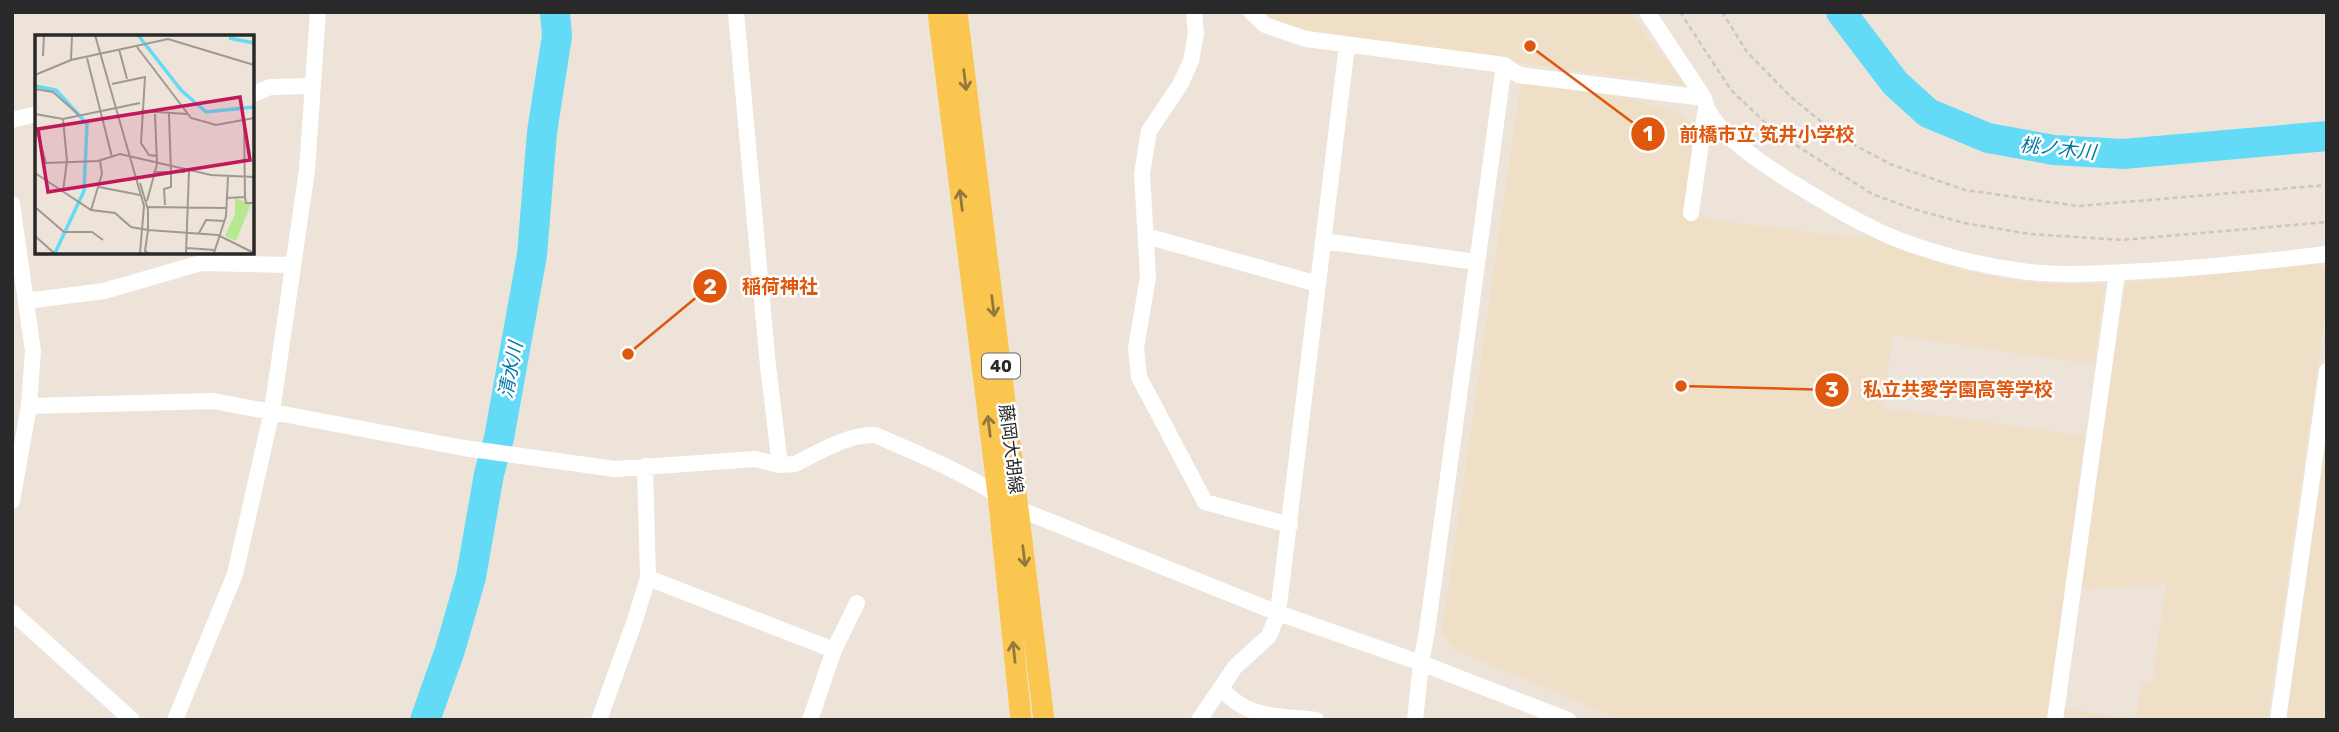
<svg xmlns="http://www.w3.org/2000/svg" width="2339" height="732" font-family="Rubik,'Noto Sans JP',sans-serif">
  <rect width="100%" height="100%" fill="#ede3d9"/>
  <path fill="#f0dfc7" d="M 1261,12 L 1628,12 L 1686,85 L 1501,61 L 1310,31 L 1268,19 Z
    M 1529,82 L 1587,89 L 1678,112 L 1696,128 L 1683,216 L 1864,239 L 1867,235 L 1949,266 L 2012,281 L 2053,284 L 2105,284 L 2094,364 L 1893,335 L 1882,408 L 2085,436 L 2047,720 L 1621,720 L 1454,649 L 1442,631 L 1520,88 Z
    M 2320,264 L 2327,274 L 2327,301 L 2267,720 L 2089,720 L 2061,716 L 2063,709 L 2136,719 L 2141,682 L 2152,683 L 2166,585 L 2081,589 L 2102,429 L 2126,283 Z
    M 2327,433 L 2327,720 L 2286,720 L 2307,577 Z"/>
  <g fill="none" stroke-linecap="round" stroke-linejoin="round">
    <path stroke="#63dbf7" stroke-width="30" d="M 1841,12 L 1895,83 L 1928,113 L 1988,138 L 2054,150 L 2123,154 L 2327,136
      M 425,720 L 450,650 L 471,577 L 489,474 L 499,438 L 532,255 L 542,132 L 557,36 L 555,12"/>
    <path stroke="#c7c7c7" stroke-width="2.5" stroke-dasharray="5 3.5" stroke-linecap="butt" d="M 1680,12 L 1731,90 L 1774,131 L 1872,194 L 1910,208 L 1964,223 L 2030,234 L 2122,240 L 2327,222
      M 1722,12 L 1747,52 L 1791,97 L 1840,137 L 1890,164 L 1965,190 L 2078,206 L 2327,185"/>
    <path stroke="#fff" stroke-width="16" d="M 736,12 L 768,366 L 780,465
      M 1194,12 L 1196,33 L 1191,61 L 1180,85 L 1149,131 L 1142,174 L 1148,277 L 1136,348 L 1139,377 L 1205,502 L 1290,525
      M 1251,12 L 1265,25 L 1306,39 L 1504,65 L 1519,75 L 1704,98
      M 1647,12 L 1704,98 C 1710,130 1759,161 1785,178 C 1824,202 1864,227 1907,243 C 1941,255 1979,265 2015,270 C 2051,276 2089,274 2126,272 C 2193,269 2260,262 2327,254
      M 252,95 L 270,87 L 313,86
      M 12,120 L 37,114
      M 12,204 L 33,351 L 29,406 L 213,401 L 464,448 L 615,469 L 755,459 L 780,465 L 795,464 C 819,452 848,434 875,435 C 924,456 976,478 1019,509 L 1278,613 L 1421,663 L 1568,720
      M 1691,213 L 1706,108
      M 1146,236 L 1318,284
      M 1323,241 L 1477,262
      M 26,301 L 104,291 L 201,263 L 293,265
      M 12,501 L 29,406
      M 648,578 L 834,650
      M 12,612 L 132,720
      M 1222,689 C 1249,720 1278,715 1316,720
      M 175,720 L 235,574 L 272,411 L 307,170 L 318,12
      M 599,720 L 635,620 L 648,578 L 645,466
      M 810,720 L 834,650 L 857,603
      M 1199,720 L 1235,667 L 1269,636 L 1278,613 L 1347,45
      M 1415,720 L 1421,663 L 1427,631 L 1504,65
      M 2055,720 L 2117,273
      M 2278,720 L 2327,371"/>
    <path stroke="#fbc650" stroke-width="21" d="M 938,12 L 998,494 L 1021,720
      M 957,12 L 1044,720"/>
  </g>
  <defs><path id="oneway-shaft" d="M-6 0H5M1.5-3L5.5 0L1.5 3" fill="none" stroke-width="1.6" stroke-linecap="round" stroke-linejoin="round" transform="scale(1.75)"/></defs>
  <g stroke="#92783c">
    <use href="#oneway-shaft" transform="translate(965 80) rotate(83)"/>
    <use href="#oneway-shaft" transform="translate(961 200) rotate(-97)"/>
    <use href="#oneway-shaft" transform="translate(993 306) rotate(83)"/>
    <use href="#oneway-shaft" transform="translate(989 426) rotate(-97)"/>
    <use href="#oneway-shaft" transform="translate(1024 556) rotate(83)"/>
    <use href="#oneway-shaft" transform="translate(1014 652) rotate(-96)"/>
  </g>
  <g text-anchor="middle" stroke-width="5" stroke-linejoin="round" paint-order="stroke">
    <rect fill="#fff" stroke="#696969" stroke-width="2" x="982" y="353.5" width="38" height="25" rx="5"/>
    <g font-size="16" font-weight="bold" fill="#292929">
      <text x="1001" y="372">40</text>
    </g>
    <g font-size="18" fill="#292929" stroke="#fff">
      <text transform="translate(1011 449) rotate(83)" y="6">藤岡大胡線</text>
    </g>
    <g font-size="19" font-style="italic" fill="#0378a2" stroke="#fff">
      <text transform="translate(2058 148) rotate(6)" y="7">桃ノ木川</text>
      <text transform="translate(510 370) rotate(-79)" y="7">清水川</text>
    </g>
  </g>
  <g transform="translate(35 35)">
    <rect width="219" height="219" fill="#ede3d9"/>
    <path d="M 200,163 L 216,169 L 201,206 L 190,201 L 200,179 Z" fill="#b5e891"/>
    <path fill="none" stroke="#63dbf7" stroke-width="3.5" d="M 103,0 L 146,55 L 171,77 L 219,72M 194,3 L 219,8M 0,51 L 21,55 L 52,89 L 49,156 L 20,218"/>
    <path fill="none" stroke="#9f9993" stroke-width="2" d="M 60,0 L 109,171 L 105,218M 102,12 L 156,83 L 181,90 L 219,83M 84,14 L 92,44M 8,21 L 9,0M 52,23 L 77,122M 36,25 L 37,0M 0,40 L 36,25 L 133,4 L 219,30M 77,49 L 110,42 L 106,108 L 114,120 L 122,121M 0,54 L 18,57 L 44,80M 106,76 L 152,79M 0,79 L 28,84 L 105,68M 134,79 L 136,138M 209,84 L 210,162M 0,89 L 11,128 L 63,126 L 85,119 L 176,140 L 219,142M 118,137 L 150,137M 0,138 L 56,175 L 80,178 L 96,192 L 113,195 L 113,175 L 105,148M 64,152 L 105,160M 28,156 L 32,126 L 28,84M 192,163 L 210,162 L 211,168 L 219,168M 112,166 L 122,129 L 120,79M 130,170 L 129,154 L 136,152 L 136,138M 0,172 L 29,197 L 57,197 L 68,205M 113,172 L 191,173M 56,175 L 67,139 L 65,125M 164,198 L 171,185 L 190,186M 0,201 L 19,218M 152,213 L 180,215M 113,218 L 110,216 L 113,195 L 183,200 L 219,218M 151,218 L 154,136M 179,218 L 191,181 L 193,142"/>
    <path fill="#c2185b" fill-opacity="0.15" stroke="#c2185b" stroke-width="3.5" d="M 205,62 L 215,125 L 13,157 L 3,94 Z"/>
    <rect width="219" height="219" fill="none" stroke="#292929" stroke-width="3.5"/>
  </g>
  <path fill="none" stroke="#de570d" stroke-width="2.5" d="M1530 46L1648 134M628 354L710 286M1681 386L1832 390"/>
  <g fill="#de570d" stroke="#fff" stroke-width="2.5">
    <circle cx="1530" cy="46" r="7"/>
    <circle cx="628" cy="354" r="7"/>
    <circle cx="1681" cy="386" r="7"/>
    <circle cx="1648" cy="134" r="18"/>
    <circle cx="710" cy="286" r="18"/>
    <circle cx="1832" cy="390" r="18"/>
  </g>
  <g font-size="21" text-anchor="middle" font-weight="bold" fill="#fff">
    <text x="1648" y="141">1</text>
    <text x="710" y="294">2</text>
    <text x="1832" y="397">3</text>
  </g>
  <g font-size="19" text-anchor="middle" font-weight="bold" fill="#de570d" stroke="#fff" stroke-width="5" stroke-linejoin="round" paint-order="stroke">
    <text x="1767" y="141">前橋市立 笂井小学校</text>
    <text x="780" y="293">稲荷神社</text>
    <text x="1958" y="396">私立共愛学園高等学校</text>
  </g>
  <rect width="2339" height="732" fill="none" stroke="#292929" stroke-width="28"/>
</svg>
